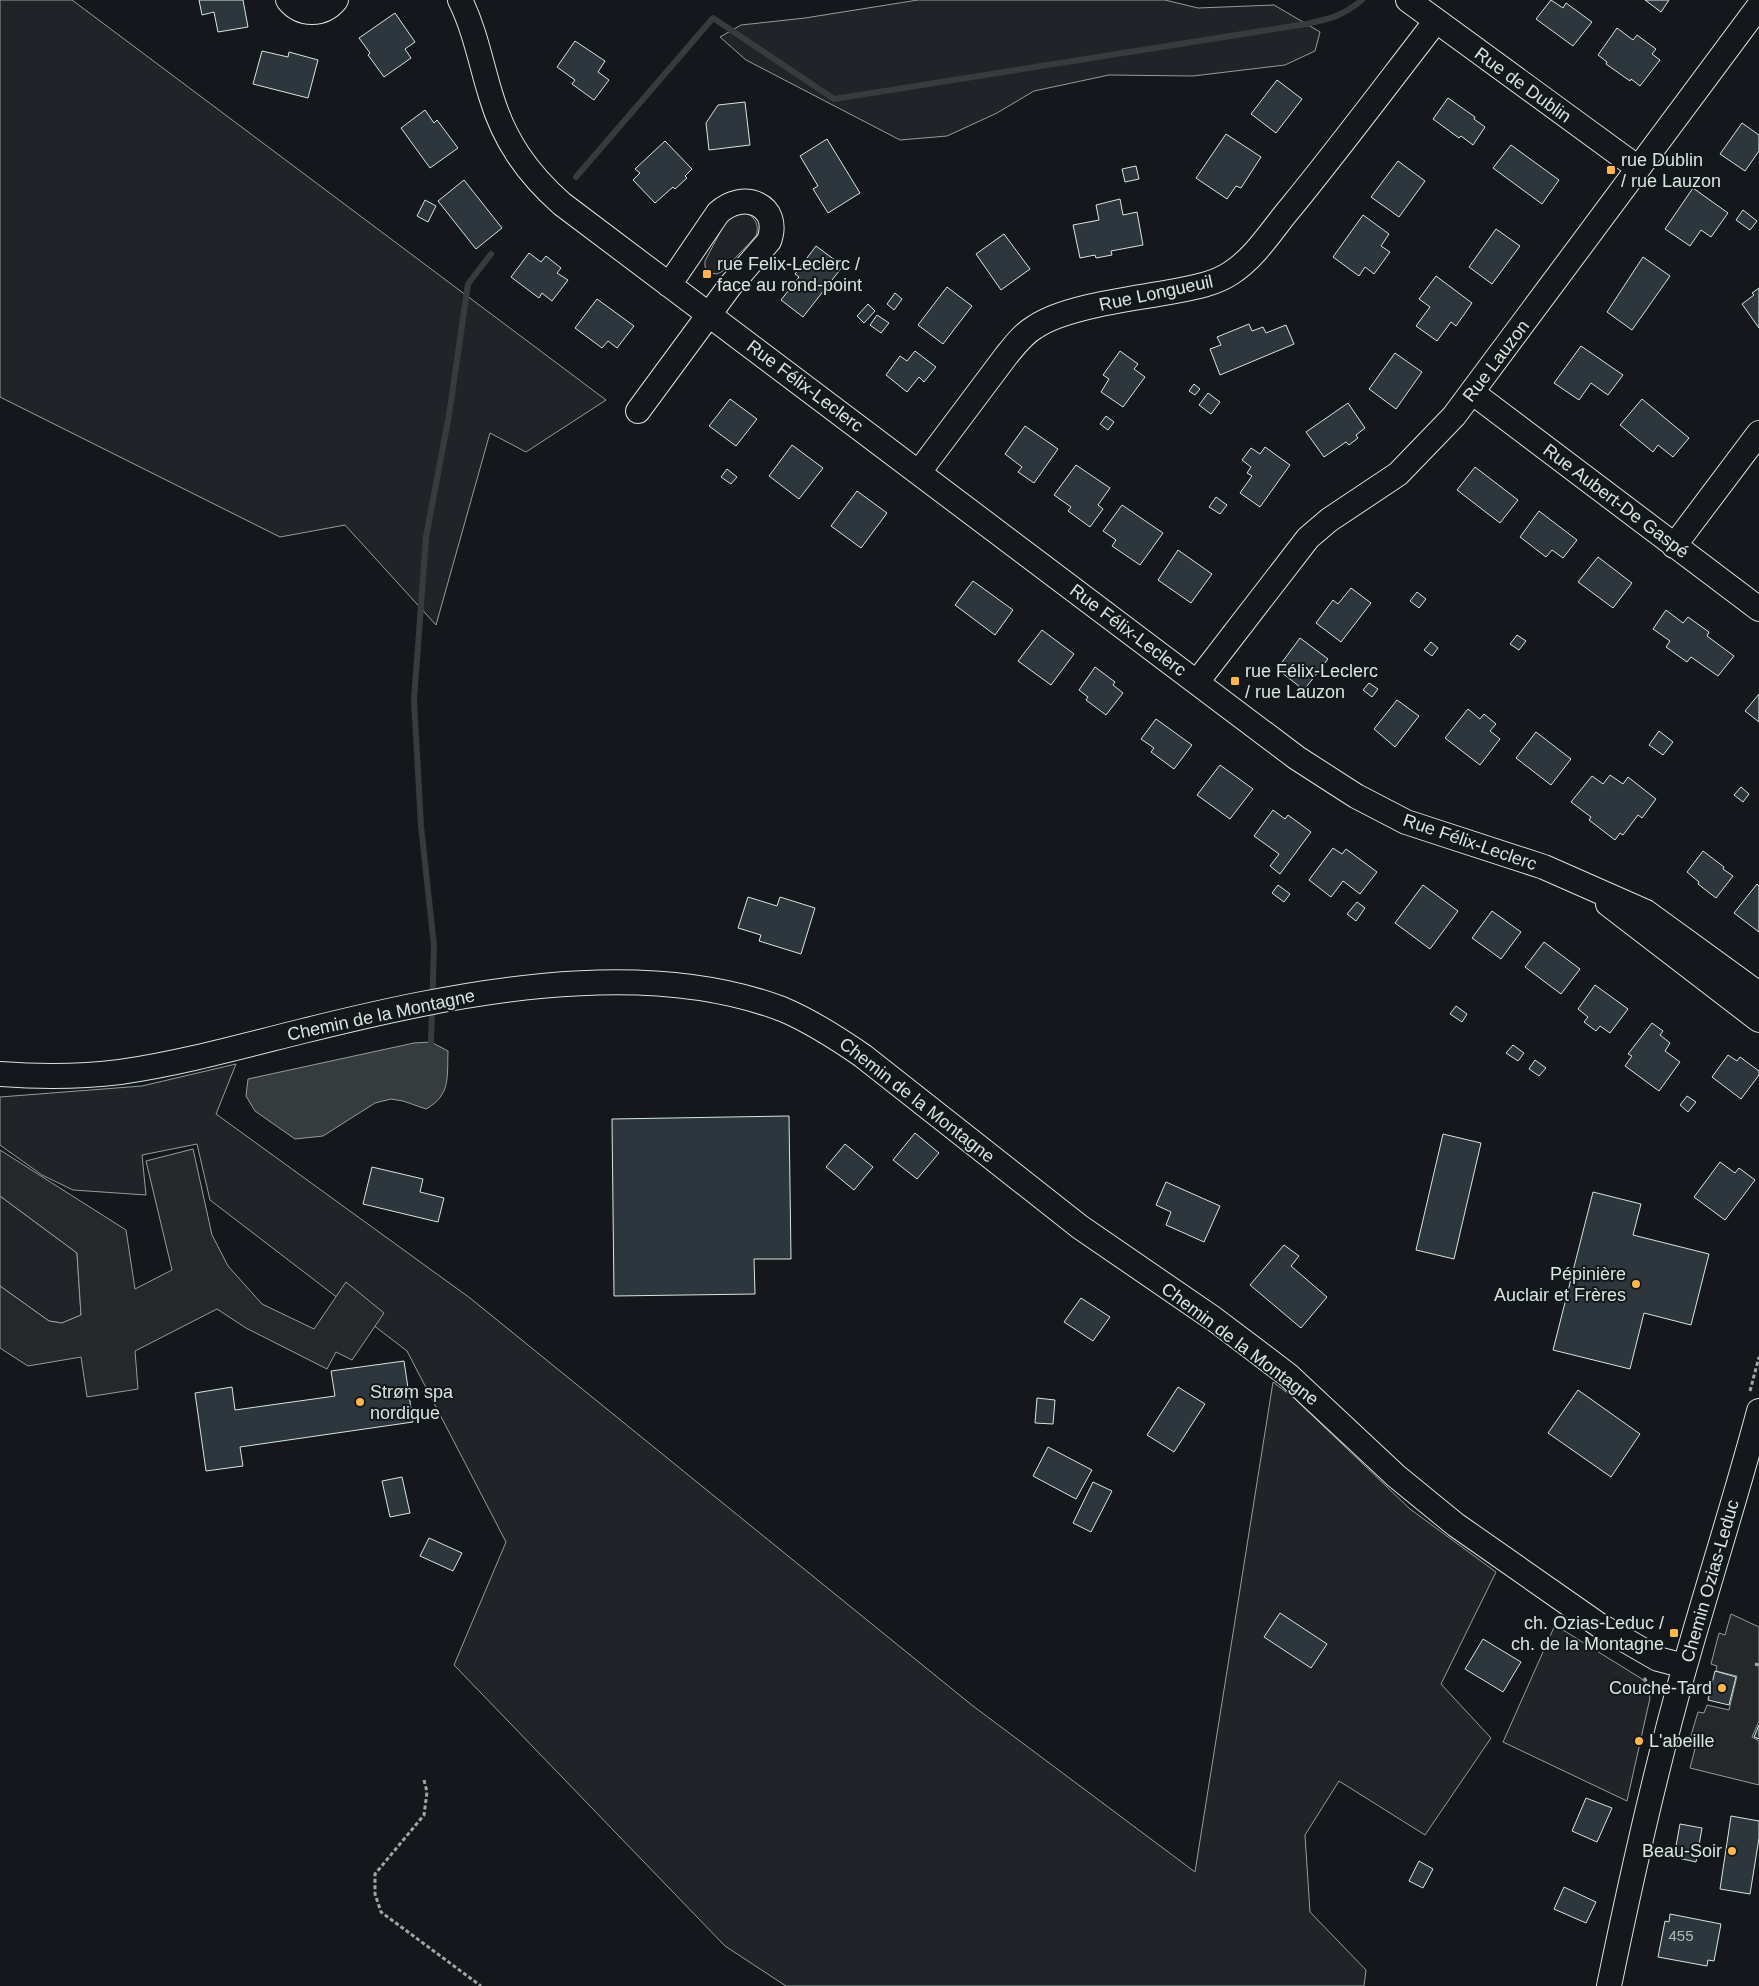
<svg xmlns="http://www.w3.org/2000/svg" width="1759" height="1986" font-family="Arial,sans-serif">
  <rect width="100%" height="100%" fill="#14181c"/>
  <path fill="#202428" stroke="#939e99" d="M 0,0 L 72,0 L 606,400 L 526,452 L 490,433 L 436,625 L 345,525 L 280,537 L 0,397 Z
    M 918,0 L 1165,0 L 1198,8 L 1274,5 L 1320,32 L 1315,51 L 1285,65 L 1193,76 L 1109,75 L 1034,91 L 997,113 L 947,136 L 900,140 L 746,60 L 720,37 L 741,25 L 805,18 Z
    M 743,211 C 754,216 760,224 756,236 L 723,271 L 717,274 L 710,273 L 705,267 L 705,261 L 727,219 Z
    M 236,1064 L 216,1114 L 470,1298 L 973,1706 L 1195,1872 L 1273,1382 L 1294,1398 L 1410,1509 L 1496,1572 L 1441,1684 L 1491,1738 L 1425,1835 L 1339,1781 L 1305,1835 L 1310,1912 L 1366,1970 L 1364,1986 L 786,1986 L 725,1946 L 454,1665 L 506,1542 L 407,1351 L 210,1200 L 197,1144 L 142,1155 L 146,1195 L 73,1190 L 42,1175 L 0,1145 L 0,1097 L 142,1086 Z
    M 0,1196 L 77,1253 L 81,1315 L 62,1323 L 49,1321 L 0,1286 Z
    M 1555,1625 L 1642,1679 L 1647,1685 L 1650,1698 L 1627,1801 L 1503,1742 Z"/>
  <path fill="#24282b" stroke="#939e99" d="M 193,1149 L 212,1235 L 228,1266 L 262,1304 L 314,1329 L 346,1282 L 384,1313 L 352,1360 L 336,1352 L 327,1369 L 246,1328 L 217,1309 L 135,1351 L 138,1389 L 87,1397 L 81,1357 L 28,1366 L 0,1348 L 0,1286 L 49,1321 L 62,1323 L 81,1315 L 77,1253 L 0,1196 L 0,1150 L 126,1230 L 135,1289 L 172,1270 L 146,1161 Z
    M 1731,1614 L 1759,1627 L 1759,1721 L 1752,1737 L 1759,1741 L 1759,1785 L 1690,1768 L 1696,1745 L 1689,1742 L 1698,1712 L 1704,1713 L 1707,1705 L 1729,1710 L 1737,1676 L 1716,1671 L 1717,1666 L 1711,1664 L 1719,1633 L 1725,1635 Z"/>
  <path fill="#363b3e" stroke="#939e99" d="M 431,1042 L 448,1051 C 447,1077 451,1095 426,1109 L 403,1101 L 391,1099 L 375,1103 L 323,1136 L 295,1139 L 255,1111 L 246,1096 L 248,1079 L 414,1043 Z"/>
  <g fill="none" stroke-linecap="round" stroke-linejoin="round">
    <path stroke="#363b3e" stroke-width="6" d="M 576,177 L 713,18 L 834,99 L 1306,24 C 1329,19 1343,16 1362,0
      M 431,1042 L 434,946 L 421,826 L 414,700 L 426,537 L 449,415 L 468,284 L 491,254"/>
  </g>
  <path fill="#2c363c" stroke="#d8e6dc" d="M 199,0 L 243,0 L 248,27 L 218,32 L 214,12 L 202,15 Z
    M 1551,0 L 1563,8 L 1566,3 L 1592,22 L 1573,46 L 1536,19 Z
    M 1645,0 L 1669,0 L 1661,12 Z
    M 395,13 L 415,42 L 405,49 L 411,58 L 384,77 L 368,55 L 370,53 L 359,38 Z
    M 1617,28 L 1633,40 L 1637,35 L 1656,49 L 1652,54 L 1660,60 L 1640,86 L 1631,79 L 1630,81 L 1606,64 L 1607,62 L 1598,55 Z
    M 575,41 L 605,61 L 598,72 L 609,80 L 594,100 L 572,84 L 575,80 L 557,67 Z
    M 262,51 L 288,57 L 289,52 L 318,60 L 308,98 L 253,84 Z
    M 1277,80 L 1302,99 L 1276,133 L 1251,114 Z
    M 1448,98 L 1475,117 L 1474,119 L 1485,127 L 1473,145 L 1461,136 L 1459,138 L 1433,119 Z
    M 745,102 L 750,145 L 709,150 L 706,123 L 718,105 Z
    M 425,110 L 434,123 L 437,120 L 458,148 L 430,168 L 401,128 Z
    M 1742,123 L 1759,135 L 1759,151 L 1745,171 L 1720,154 Z
    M 1226,134 L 1261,157 L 1241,188 L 1236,186 L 1227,199 L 1196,178 Z
    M 827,139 L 860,193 L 828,213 L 813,189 L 818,186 L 800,156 Z
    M 665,141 L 692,169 L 685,176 L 687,178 L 675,189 L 673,187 L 655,203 L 633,180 L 640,173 L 635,169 Z
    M 1511,145 L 1559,180 L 1542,204 L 1493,168 Z
    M 1398,161 L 1425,181 L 1399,217 L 1371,197 Z
    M 1136,166 L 1139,179 L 1125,182 L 1122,169 Z
    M 464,180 L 502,228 L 476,249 L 438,201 Z
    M 1693,188 L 1728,213 L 1711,237 L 1701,230 L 1690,246 L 1665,229 Z
    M 1120,199 L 1123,215 L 1137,212 L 1143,245 L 1111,251 L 1112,255 L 1096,258 L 1095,255 L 1080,258 L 1073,225 L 1099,220 L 1096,205 Z
    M 425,200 L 436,206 L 428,222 L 417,216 Z
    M 1743,210 L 1757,221 L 1750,230 L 1736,220 Z
    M 1363,215 L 1389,234 L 1381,246 L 1390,252 L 1374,274 L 1365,267 L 1359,276 L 1333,257 Z
    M 1496,229 L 1520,246 L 1492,284 L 1469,267 Z
    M 1004,234 L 1030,269 L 1001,290 L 976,254 Z
    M 816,246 L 843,266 L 803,317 L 781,300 L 799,277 L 795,274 Z
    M 529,253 L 541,262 L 546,256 L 561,268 L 557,273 L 568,280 L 552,301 L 542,293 L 539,298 L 511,277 Z
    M 1643,257 L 1670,276 L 1632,330 L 1607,312 Z
    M 1436,276 L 1472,303 L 1456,326 L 1451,322 L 1437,341 L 1416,326 L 1430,307 L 1419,299 Z
    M 947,287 L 972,306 L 943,344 L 918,325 Z
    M 1759,288 L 1759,328 L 1742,304 L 1754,295 L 1752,293 Z
    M 895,293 L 902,299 L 894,310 L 887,304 Z
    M 597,299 L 634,326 L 617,348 L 608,341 L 602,348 L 575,328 Z
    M 868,304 L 875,311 L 864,323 L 857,316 Z
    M 877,315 L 889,323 L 881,333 L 870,325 Z
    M 1249,324 L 1252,331 L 1263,327 L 1266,333 L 1286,325 L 1294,344 L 1220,375 L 1210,349 L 1221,345 L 1217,337 Z
    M 1581,346 L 1623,375 L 1608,395 L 1591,383 L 1579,400 L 1554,383 Z
    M 915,351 L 936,367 L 924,382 L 919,377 L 907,392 L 886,375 L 900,356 L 907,361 Z
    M 1120,351 L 1138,364 L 1134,369 L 1145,377 L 1123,407 L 1101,392 L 1109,379 L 1103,375 Z
    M 1395,353 L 1422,372 L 1396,409 L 1369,389 Z
    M 1194,384 L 1200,389 L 1195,395 L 1189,391 Z
    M 1208,393 L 1220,402 L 1211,414 L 1199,405 Z
    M 730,399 L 757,419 L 736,446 L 709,426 Z
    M 1642,399 L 1689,438 L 1673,457 L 1658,445 L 1653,452 L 1620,425 Z
    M 1348,403 L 1365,428 L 1356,435 L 1358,438 L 1349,445 L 1346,442 L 1324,457 L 1306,432 Z
    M 1106,416 L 1114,422 L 1108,430 L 1100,424 Z
    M 1025,426 L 1058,449 L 1034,483 L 1018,472 L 1022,467 L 1005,454 Z
    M 792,445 L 823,468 L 799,499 L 769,476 Z
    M 1265,447 L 1290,465 L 1260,507 L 1240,493 L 1252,476 L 1247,473 L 1251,467 L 1242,460 L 1251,448 L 1260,454 Z
    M 1076,465 L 1110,488 L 1098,505 L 1103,509 L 1090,527 L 1068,511 L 1071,507 L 1054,495 Z
    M 1475,467 L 1518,500 L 1500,523 L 1457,490 Z
    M 727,469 L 737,477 L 731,484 L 721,477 Z
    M 857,491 L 887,513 L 861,548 L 831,526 Z
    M 1216,497 L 1227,505 L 1220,514 L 1209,507 Z
    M 1122,505 L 1163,533 L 1140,565 L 1112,546 L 1116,540 L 1103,531 Z
    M 1539,511 L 1577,540 L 1563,558 L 1552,550 L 1546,557 L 1520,537 Z
    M 1178,550 L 1212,574 L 1191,603 L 1158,580 Z
    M 1598,557 L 1632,583 L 1613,608 L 1578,582 Z
    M 973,581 L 1013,610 L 995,635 L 955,605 Z
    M 1351,588 L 1371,603 L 1341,642 L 1316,623 L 1333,600 L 1338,604 Z
    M 1417,592 L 1426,599 L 1419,608 L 1410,601 Z
    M 1666,610 L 1683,623 L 1688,617 L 1709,632 L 1707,636 L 1734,656 L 1718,676 L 1691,657 L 1687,662 L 1666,647 L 1670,641 L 1653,629 Z
    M 1042,630 L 1074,654 L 1051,685 L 1018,661 Z
    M 1517,635 L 1526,641 L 1519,650 L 1510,644 Z
    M 1300,638 L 1328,659 L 1304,690 L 1277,669 Z
    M 1431,642 L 1438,648 L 1432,656 L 1424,650 Z
    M 1095,667 L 1115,682 L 1113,685 L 1123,693 L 1106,715 L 1086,700 L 1088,697 L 1079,690 Z
    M 1369,683 L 1378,689 L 1372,697 L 1363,690 Z
    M 1759,694 L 1759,722 L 1745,711 Z
    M 1397,700 L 1419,716 L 1395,747 L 1374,729 Z
    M 1468,709 L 1480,719 L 1484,714 L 1496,724 L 1490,731 L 1500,739 L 1480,765 L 1445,738 Z
    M 1156,719 L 1192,745 L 1174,769 L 1151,752 L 1154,748 L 1141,739 Z
    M 1659,731 L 1673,742 L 1663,755 L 1649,745 Z
    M 1536,732 L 1571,759 L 1551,785 L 1516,758 Z
    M 1220,765 L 1253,789 L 1230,819 L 1197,795 Z
    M 1610,775 L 1623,784 L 1628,777 L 1656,799 L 1642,818 L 1638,815 L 1623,835 L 1620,833 L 1615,840 L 1589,820 L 1591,817 L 1571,802 L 1592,776 L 1603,784 Z
    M 1741,787 L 1749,794 L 1743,802 L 1734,795 Z
    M 1273,810 L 1285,819 L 1288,815 L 1311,832 L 1280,874 L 1270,866 L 1279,854 L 1254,836 Z
    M 1333,848 L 1342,854 L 1346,849 L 1377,872 L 1360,894 L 1343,881 L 1331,897 L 1309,880 Z
    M 1703,851 L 1724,867 L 1723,869 L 1733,876 L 1716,898 L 1698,884 L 1699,882 L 1687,872 Z
    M 1757,884 L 1759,886 L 1759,932 L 1734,913 Z
    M 1278,885 L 1290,894 L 1284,902 L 1272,893 Z
    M 1423,885 L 1458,911 L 1430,949 L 1395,923 Z
    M 748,897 L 777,906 L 780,897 L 815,908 L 801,954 L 759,941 L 761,935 L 738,928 Z
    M 1357,902 L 1365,908 L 1356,921 L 1347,914 Z
    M 1492,911 L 1521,932 L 1501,959 L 1472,938 Z
    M 1544,942 L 1580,969 L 1561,994 L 1525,967 Z
    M 1595,985 L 1628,1009 L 1610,1033 L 1600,1026 L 1596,1031 L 1584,1022 L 1588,1017 L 1578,1009 Z
    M 1456,1006 L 1467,1014 L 1462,1022 L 1450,1014 Z
    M 1652,1023 L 1663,1031 L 1660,1035 L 1670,1043 L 1665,1051 L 1680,1062 L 1659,1091 L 1625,1066 L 1632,1056 L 1628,1054 Z
    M 1513,1045 L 1524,1053 L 1518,1061 L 1506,1053 Z
    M 1728,1055 L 1737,1061 L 1740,1057 L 1759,1071 L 1759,1075 L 1741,1099 L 1712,1077 Z
    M 1535,1060 L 1546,1068 L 1539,1076 L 1529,1069 Z
    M 1687,1096 L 1696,1102 L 1688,1112 L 1680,1105 Z
    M 789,1116 L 791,1259 L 754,1259 L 755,1294 L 614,1296 L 612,1119 Z
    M 915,1133 L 939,1153 L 917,1179 L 893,1160 Z
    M 1443,1134 L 1481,1143 L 1454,1259 L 1416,1250 Z
    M 845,1144 L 873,1167 L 854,1190 L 826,1167 Z
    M 1720,1162 L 1735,1173 L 1739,1168 L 1755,1180 L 1725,1220 L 1694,1197 Z
    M 372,1167 L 423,1179 L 420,1192 L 444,1198 L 438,1222 L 363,1204 Z
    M 1166,1182 L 1220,1206 L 1204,1242 L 1166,1225 L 1171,1212 L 1156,1205 Z
    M 1593,1192 L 1641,1204 L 1633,1235 L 1709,1254 L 1691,1325 L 1644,1313 L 1630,1369 L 1553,1350 Z
    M 1284,1245 L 1299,1256 L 1291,1266 L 1327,1297 L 1301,1328 L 1250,1285 Z
    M 1081,1298 L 1110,1317 L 1093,1341 L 1064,1322 Z
    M 404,1361 L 413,1422 L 240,1447 L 243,1466 L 206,1471 L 195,1393 L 232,1387 L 235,1410 L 335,1396 L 331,1371 Z
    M 1178,1387 L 1205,1404 L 1174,1452 L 1147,1435 Z
    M 1578,1390 L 1640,1434 L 1611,1477 L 1548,1433 Z
    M 1037,1398 L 1055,1400 L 1053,1424 L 1035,1423 Z
    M 1048,1447 L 1092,1470 L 1076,1499 L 1033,1476 Z
    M 402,1477 L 410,1513 L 390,1517 L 382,1481 Z
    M 1093,1482 L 1112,1491 L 1091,1532 L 1073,1523 Z
    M 429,1538 L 462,1553 L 453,1571 L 420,1556 Z
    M 1280,1613 L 1327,1644 L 1311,1668 L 1264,1637 Z
    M 1483,1639 L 1521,1662 L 1503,1692 L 1465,1669 Z
    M 1715,1671 L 1736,1677 L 1729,1705 L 1708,1700 Z
    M 1759,1725 L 1759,1739 L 1754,1737 Z
    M 1586,1798 L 1612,1808 L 1597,1842 L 1572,1831 Z
    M 1731,1816 L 1759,1821 L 1759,1838 L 1750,1894 L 1720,1889 Z
    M 1680,1824 L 1702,1828 L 1696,1862 L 1674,1857 Z
    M 1419,1861 L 1433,1869 L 1423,1888 L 1409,1881 Z
    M 1564,1887 L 1596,1902 L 1586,1923 L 1554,1909 Z
    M 1670,1914 L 1721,1924 L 1714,1961 L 1708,1960 L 1707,1966 L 1658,1957 L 1665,1921 L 1669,1922 Z"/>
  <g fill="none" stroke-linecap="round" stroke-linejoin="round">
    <defs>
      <path id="minor" d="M 288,0 C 301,16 323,16 336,0
        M 460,0 C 475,30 481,64 491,96 C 504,140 527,173 562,204 L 1297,758 L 1356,796 L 1406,822 L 1544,867 L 1646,912 L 1759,994
        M 1408,0 L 1638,168
        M 1473,393 L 1759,609
        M 638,411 L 730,286 L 769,241 C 782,205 743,189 718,213 L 669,285
        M 919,472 L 1006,356 C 1015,345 1023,334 1035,327 C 1066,306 1133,299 1170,292 C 1191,288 1213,285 1231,273 C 1256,257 1273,228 1292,206 C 1341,146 1388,83 1436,21
        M 1674,546 L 1759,433
        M 1197,682 L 1308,538 L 1329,520 L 1398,474 L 1454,416 L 1759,6
        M 1608,904 L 1759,1020
        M 0,1074 C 40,1077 80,1077 120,1072 C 182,1063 243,1046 303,1031 C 448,995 637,954 782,1009 C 811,1021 837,1038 863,1056 L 1080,1227 L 1214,1319 L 1288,1375 L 1396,1476 L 1456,1525 L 1599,1625 L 1658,1659 L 1685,1666
        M 1609,1986 C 1631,1879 1655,1771 1685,1666 C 1709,1581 1736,1497 1759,1411"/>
    </defs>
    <use href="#minor" stroke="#d8e6dc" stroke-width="26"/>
    <path stroke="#9da8a2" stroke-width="3" stroke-dasharray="4 2.5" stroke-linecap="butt" d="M 1750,1391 L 1759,1357
      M 1755,1664 L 1759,1665
      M 1644,1678 L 1651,1687 L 1653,1694
      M 424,1780 L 427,1792 L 424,1815 L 375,1874 L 375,1894 L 381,1912 L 481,1986"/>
    <use href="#minor" stroke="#14181c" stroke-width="24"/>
  </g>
  <g fill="#ffb74d" stroke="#14181c" stroke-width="2">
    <rect x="1606" y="165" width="10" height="10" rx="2.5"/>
    <rect x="702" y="269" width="10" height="10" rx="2.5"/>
    <rect x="1230" y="676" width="10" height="10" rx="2.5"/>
    <circle cx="1636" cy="1284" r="5"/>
    <circle cx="360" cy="1402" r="5"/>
    <rect x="1669" y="1628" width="10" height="10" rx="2.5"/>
    <circle cx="1722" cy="1688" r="5"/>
    <circle cx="1639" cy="1741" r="5"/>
    <circle cx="1732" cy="1851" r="5"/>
  </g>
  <g text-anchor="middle" stroke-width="4" stroke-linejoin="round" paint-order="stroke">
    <g font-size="15" fill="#adbab4">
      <text x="1681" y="1941">455</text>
    </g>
    <g font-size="18" fill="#d8e6dc" stroke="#14181c">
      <text transform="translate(1523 85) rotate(36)" y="6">Rue de Dublin</text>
      <text transform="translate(1156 293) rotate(-12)" y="6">Rue Longueuil</text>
      <text transform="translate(1496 361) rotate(-53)" y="6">Rue Lauzon</text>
      <text transform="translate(805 386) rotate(37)" y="6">Rue Félix-Leclerc</text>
      <text transform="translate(1616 501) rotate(37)" y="6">Rue Aubert-De Gaspé</text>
      <text transform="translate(1128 630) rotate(37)" y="6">Rue Félix-Leclerc</text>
      <text transform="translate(1470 842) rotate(19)" y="6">Rue Félix-Leclerc</text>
      <text transform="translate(381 1015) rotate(-12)" y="6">Chemin de la Montagne</text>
      <text transform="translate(917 1100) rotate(38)" y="6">Chemin de la Montagne</text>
      <text transform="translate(1240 1344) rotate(37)" y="6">Chemin de la Montagne</text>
      <text transform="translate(1710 1581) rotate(-74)" y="6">Chemin Ozias-Leduc</text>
    </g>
    <g font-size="18" fill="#d8e6dc" stroke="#14181c" text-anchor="start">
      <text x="1621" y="166">rue Dublin<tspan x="1621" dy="21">/ rue Lauzon</tspan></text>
      <text x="717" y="270">rue Felix-Leclerc /<tspan x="717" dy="21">face au rond-point</tspan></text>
      <text x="1245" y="677">rue Félix-Leclerc<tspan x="1245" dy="21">/ rue Lauzon</tspan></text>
      <text x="1626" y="1280" text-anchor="end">Pépinière<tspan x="1626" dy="21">Auclair et Frères</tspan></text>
      <text x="370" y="1398">Strøm spa<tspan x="370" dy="21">nordique</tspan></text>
      <text x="1664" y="1629" text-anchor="end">ch. Ozias-Leduc /<tspan x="1664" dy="21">ch. de la Montagne</tspan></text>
      <text x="1712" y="1694" text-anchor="end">Couche-Tard</text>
      <text x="1649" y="1747">L'abeille</text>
      <text x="1722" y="1857" text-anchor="end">Beau-Soir</text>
    </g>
  </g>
</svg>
